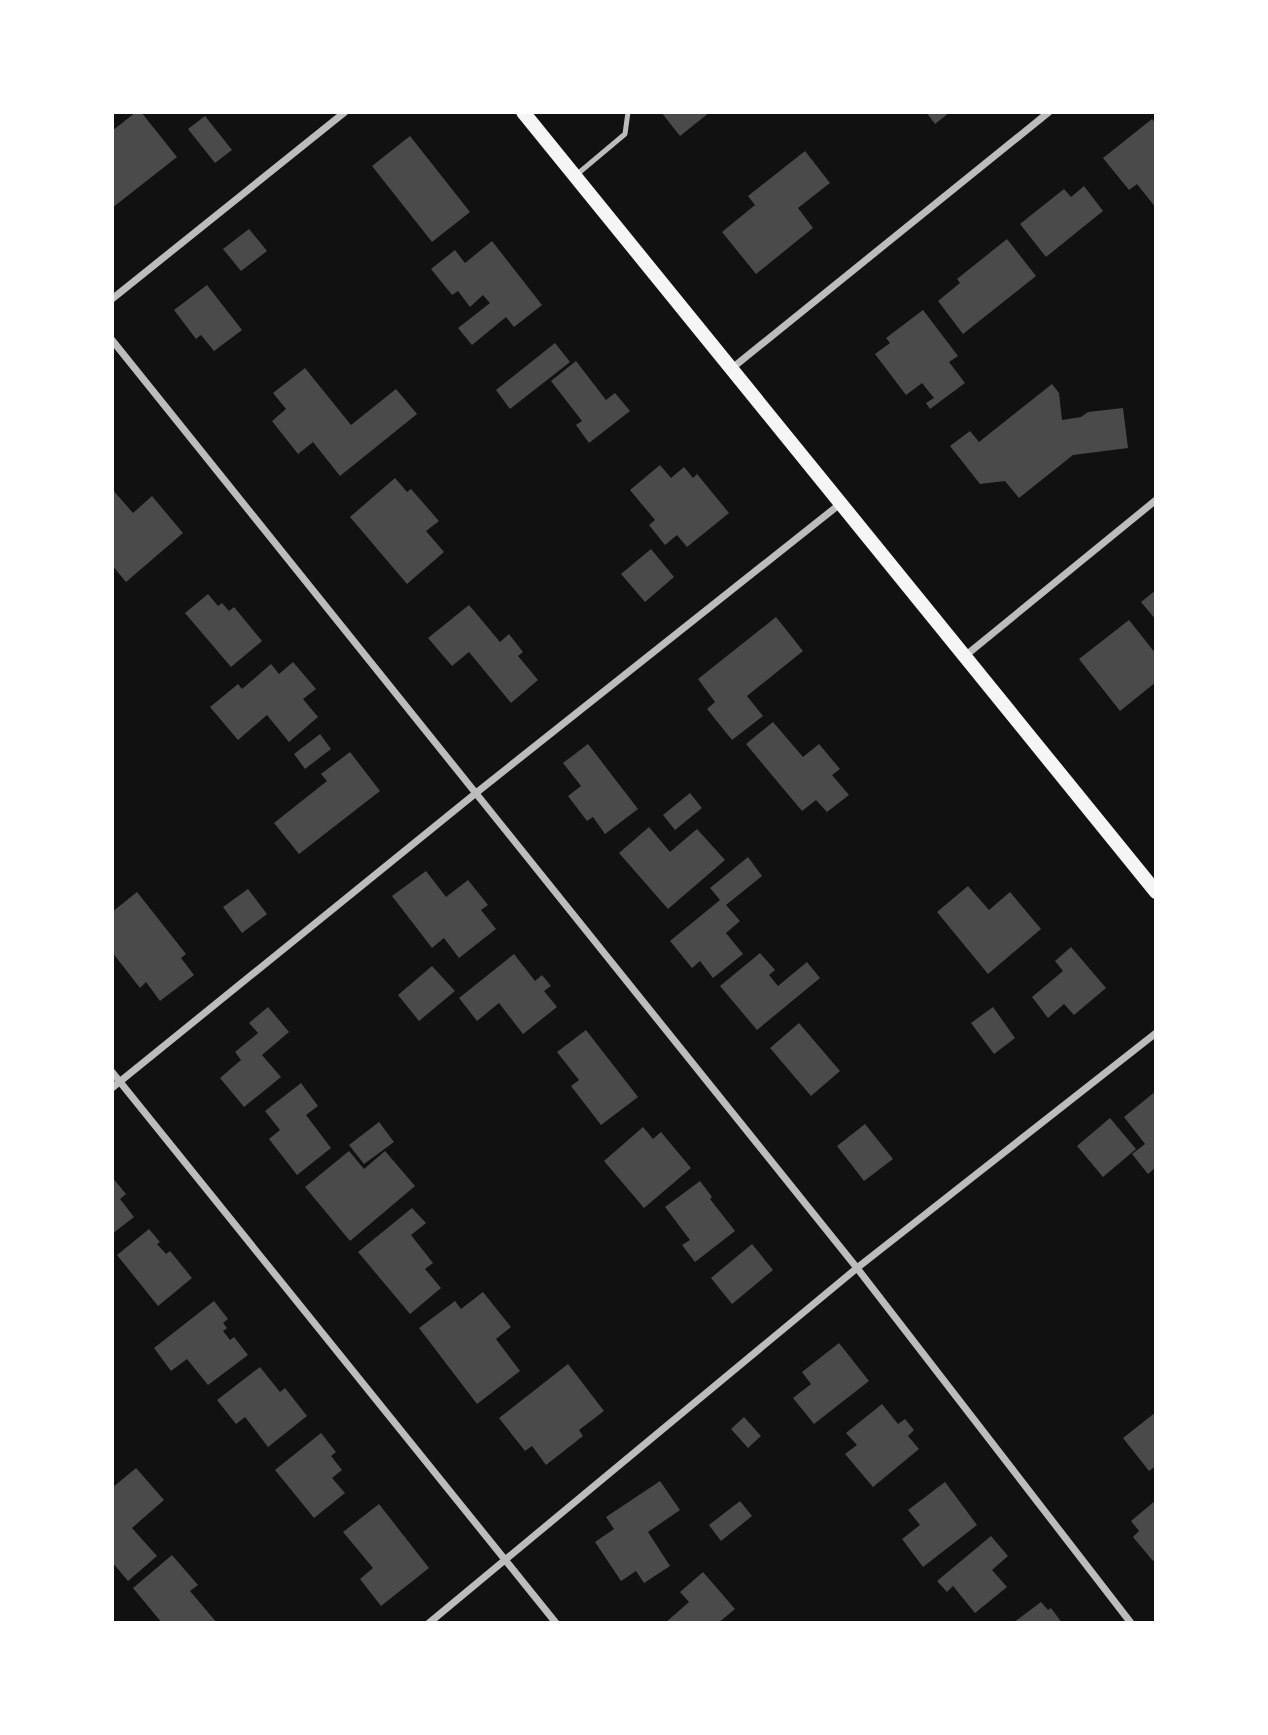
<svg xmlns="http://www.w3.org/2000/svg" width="1268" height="1735" font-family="'PT Sans Narrow',sans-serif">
  <rect width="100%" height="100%" fill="#111"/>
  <path fill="#4a4a4a" d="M 136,112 L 141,112 L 177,157 L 112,208 L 112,131 Z
    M 661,112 L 710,112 L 680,136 Z
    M 926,112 L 950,112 L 935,124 Z
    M 205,116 L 232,150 L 215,163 L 188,129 Z
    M 1152,119 L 1156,124 L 1156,208 L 1137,184 L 1129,190 L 1103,158 Z
    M 410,136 L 470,212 L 432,242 L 372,166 Z
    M 805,151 L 830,183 L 798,208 L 813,228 L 756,274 L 722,232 L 755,205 L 748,196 Z
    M 1084,186 L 1103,211 L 1046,257 L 1020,224 L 1064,189 L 1071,197 Z
    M 249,229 L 267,251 L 241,271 L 223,249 Z
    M 1007,239 L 1036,276 L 963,334 L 938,301 L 960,283 L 957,279 Z
    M 492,241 L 542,305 L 514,327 L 506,317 L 472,345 L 458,328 L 490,303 L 483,295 L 470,307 L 458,291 L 452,295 L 431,269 L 455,250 L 465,263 Z
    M 207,285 L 242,330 L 214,351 L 201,335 L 196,339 L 174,310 Z
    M 923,310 L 958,356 L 949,362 L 965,383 L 930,409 L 926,403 L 934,398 L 922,383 L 906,395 L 875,354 L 890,343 L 886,338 Z
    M 555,343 L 570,362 L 510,409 L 496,390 Z
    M 576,361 L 606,400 L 615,393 L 630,411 L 589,443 L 576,425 L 582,421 L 551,381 Z
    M 305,368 L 351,425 L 396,389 L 417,414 L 340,476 L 313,442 L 298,454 L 272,421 L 286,409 L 273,393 Z
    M 1052,384 L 1059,393 L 1062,420 L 1081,417 L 1088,412 L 1123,408 L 1128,448 L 1073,455 L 1019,498 L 1005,481 L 980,484 L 950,446 L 970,431 L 979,442 Z
    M 660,465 L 671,478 L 684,467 L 693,478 L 697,474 L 729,513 L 687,547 L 677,535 L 665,545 L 649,525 L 655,520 L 630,490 Z
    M 395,478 L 407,492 L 411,489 L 439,521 L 426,531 L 444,552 L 407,584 L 350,517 Z
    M 112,489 L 133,513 L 152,496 L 183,533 L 126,582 L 112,565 Z
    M 651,549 L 674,577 L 645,602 L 621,574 Z
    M 1156,590 L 1156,620 L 1141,602 Z
    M 208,594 L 218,606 L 222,603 L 229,611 L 234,607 L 262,641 L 231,667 L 185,613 Z
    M 469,605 L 500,642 L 509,634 L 523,652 L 518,656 L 538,680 L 511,703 L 469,652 L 452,666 L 428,638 Z
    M 776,617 L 803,651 L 747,696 L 763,716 L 732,740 L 707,709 L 715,702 L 698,679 Z
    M 1129,620 L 1156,654 L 1156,682 L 1120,711 L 1079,659 Z
    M 293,662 L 316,689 L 303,699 L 318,717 L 289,742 L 267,715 L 238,740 L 210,707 L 238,684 L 242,689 L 271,664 L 279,674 Z
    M 773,722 L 803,757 L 819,744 L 840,769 L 832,775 L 849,795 L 827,812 L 816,800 L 802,811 L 746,744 Z
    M 320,734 L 331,749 L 305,769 L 294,754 Z
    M 588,744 L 638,809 L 605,834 L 593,817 L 587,821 L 568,796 L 581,786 L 563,763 Z
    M 350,752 L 380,791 L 299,854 L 274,823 L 327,781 L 321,774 Z
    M 690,793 L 702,808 L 675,830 L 663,815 Z
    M 649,827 L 670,852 L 697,829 L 725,860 L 668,909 L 619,853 Z
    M 748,857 L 762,876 L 726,905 L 740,921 L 726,933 L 743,954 L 713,978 L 700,961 L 692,968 L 670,941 L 720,900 L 710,888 Z
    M 426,871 L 446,897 L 468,880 L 488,905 L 481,910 L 496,929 L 459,958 L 444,938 L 432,948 L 392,896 Z
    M 968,886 L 989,910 L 1010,892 L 1041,929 L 988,974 L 937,912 Z
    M 248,889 L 267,914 L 242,933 L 223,907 Z
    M 137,892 L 186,954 L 181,958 L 194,975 L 160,1001 L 146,982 L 140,988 L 112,952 L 112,912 Z
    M 1071,947 L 1106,988 L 1074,1015 L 1064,1004 L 1048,1018 L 1032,997 L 1063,971 L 1055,961 Z
    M 760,953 L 775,970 L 769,975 L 778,986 L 807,962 L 820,978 L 757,1030 L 720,986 Z
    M 514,954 L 535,981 L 542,975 L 551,986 L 544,991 L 557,1007 L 523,1034 L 499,1003 L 477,1021 L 459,998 Z
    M 432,966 L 455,991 L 419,1021 L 398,995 Z
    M 268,1007 L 289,1032 L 262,1055 L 281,1077 L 244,1107 L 220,1078 L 241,1060 L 235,1052 L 258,1033 L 249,1023 Z
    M 993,1007 L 1015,1038 L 994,1054 L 971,1023 Z
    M 799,1023 L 840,1071 L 811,1096 L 770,1048 Z
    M 586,1030 L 638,1097 L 601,1125 L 571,1086 L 579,1080 L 557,1052 Z
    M 301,1083 L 318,1106 L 306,1115 L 331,1148 L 297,1175 L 269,1139 L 280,1130 L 265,1111 Z
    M 1156,1091 L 1156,1167 L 1148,1174 L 1132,1154 L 1145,1144 L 1124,1117 Z
    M 1110,1118 L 1136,1149 L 1103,1177 L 1077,1146 Z
    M 379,1122 L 394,1142 L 364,1164 L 349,1145 Z
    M 865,1124 L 893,1159 L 864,1181 L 837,1146 Z
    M 643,1127 L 653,1139 L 661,1132 L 691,1168 L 644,1208 L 604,1161 Z
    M 349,1151 L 364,1169 L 385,1151 L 415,1186 L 350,1241 L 305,1187 Z
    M 112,1177 L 126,1194 L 120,1199 L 134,1217 L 112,1234 Z
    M 700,1181 L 712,1197 L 710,1199 L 735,1231 L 695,1262 L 682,1245 L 690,1240 L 665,1207 Z
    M 412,1208 L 426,1223 L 411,1235 L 433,1263 L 425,1269 L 441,1288 L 410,1314 L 358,1252 Z
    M 149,1229 L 160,1242 L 157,1244 L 166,1254 L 170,1251 L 192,1278 L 158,1306 L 117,1255 Z
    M 752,1244 L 773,1270 L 732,1304 L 711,1278 Z
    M 483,1292 L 511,1327 L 496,1339 L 520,1371 L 477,1404 L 419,1328 L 455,1301 L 461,1309 Z
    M 214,1301 L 228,1319 L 223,1323 L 227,1328 L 223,1331 L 230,1340 L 234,1337 L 248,1355 L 208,1385 L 187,1359 L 171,1371 L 154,1348 Z
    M 839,1343 L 869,1381 L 814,1424 L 793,1398 L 811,1384 L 802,1372 Z
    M 568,1364 L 604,1411 L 579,1430 L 583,1436 L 546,1465 L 532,1446 L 525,1451 L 499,1418 Z
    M 260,1367 L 280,1392 L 285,1388 L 307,1416 L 268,1447 L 245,1417 L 236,1424 L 217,1400 Z
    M 882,1404 L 898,1424 L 905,1419 L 914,1430 L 908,1436 L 919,1449 L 873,1487 L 845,1454 L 857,1445 L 846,1433 Z
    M 1156,1412 L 1156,1466 L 1149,1471 L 1123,1438 Z
    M 744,1417 L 761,1436 L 748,1448 L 731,1429 Z
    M 321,1433 L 336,1452 L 331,1456 L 342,1470 L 332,1478 L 345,1493 L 314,1518 L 275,1470 Z
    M 136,1468 L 164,1500 L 132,1528 L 157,1556 L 128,1581 L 112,1562 L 112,1488 Z
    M 660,1481 L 680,1510 L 648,1532 L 670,1566 L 644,1583 L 636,1571 L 621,1581 L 595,1542 L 614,1529 L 606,1517 Z
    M 945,1482 L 977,1525 L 923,1567 L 902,1539 L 920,1525 L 908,1510 Z
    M 1156,1500 L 1156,1558 L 1153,1561 L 1133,1537 L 1139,1531 L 1131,1521 Z
    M 740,1501 L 752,1516 L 721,1541 L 709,1525 Z
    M 379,1504 L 429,1568 L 381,1606 L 360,1579 L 373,1568 L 343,1532 Z
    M 991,1536 L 1008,1556 L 992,1570 L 1007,1587 L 975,1613 L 953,1586 L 947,1592 L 937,1581 Z
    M 172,1555 L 198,1585 L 190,1591 L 217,1623 L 162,1623 L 133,1588 Z
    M 703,1572 L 735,1609 L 718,1623 L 665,1623 L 689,1602 L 680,1592 Z
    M 1041,1602 L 1048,1610 L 1051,1608 L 1062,1623 L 1013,1623 Z"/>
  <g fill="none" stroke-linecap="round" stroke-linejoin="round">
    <path stroke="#bcbcbc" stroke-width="5" d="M 575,176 L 625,134 L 628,112"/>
    <path stroke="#bcbcbc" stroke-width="7" d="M 112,299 L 345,112
      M 112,340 L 857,1268 L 1131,1623
      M 731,369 L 1049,112
      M 965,656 L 1156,500
      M 112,1072 L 556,1623
      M 112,1088 L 476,793 L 840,504
      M 429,1623 L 857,1268 L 1156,1033"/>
    <path stroke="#f5f5f5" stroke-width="14" d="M 523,112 L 1156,892"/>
  </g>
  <rect width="1268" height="1735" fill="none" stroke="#ffffff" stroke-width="228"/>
</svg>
